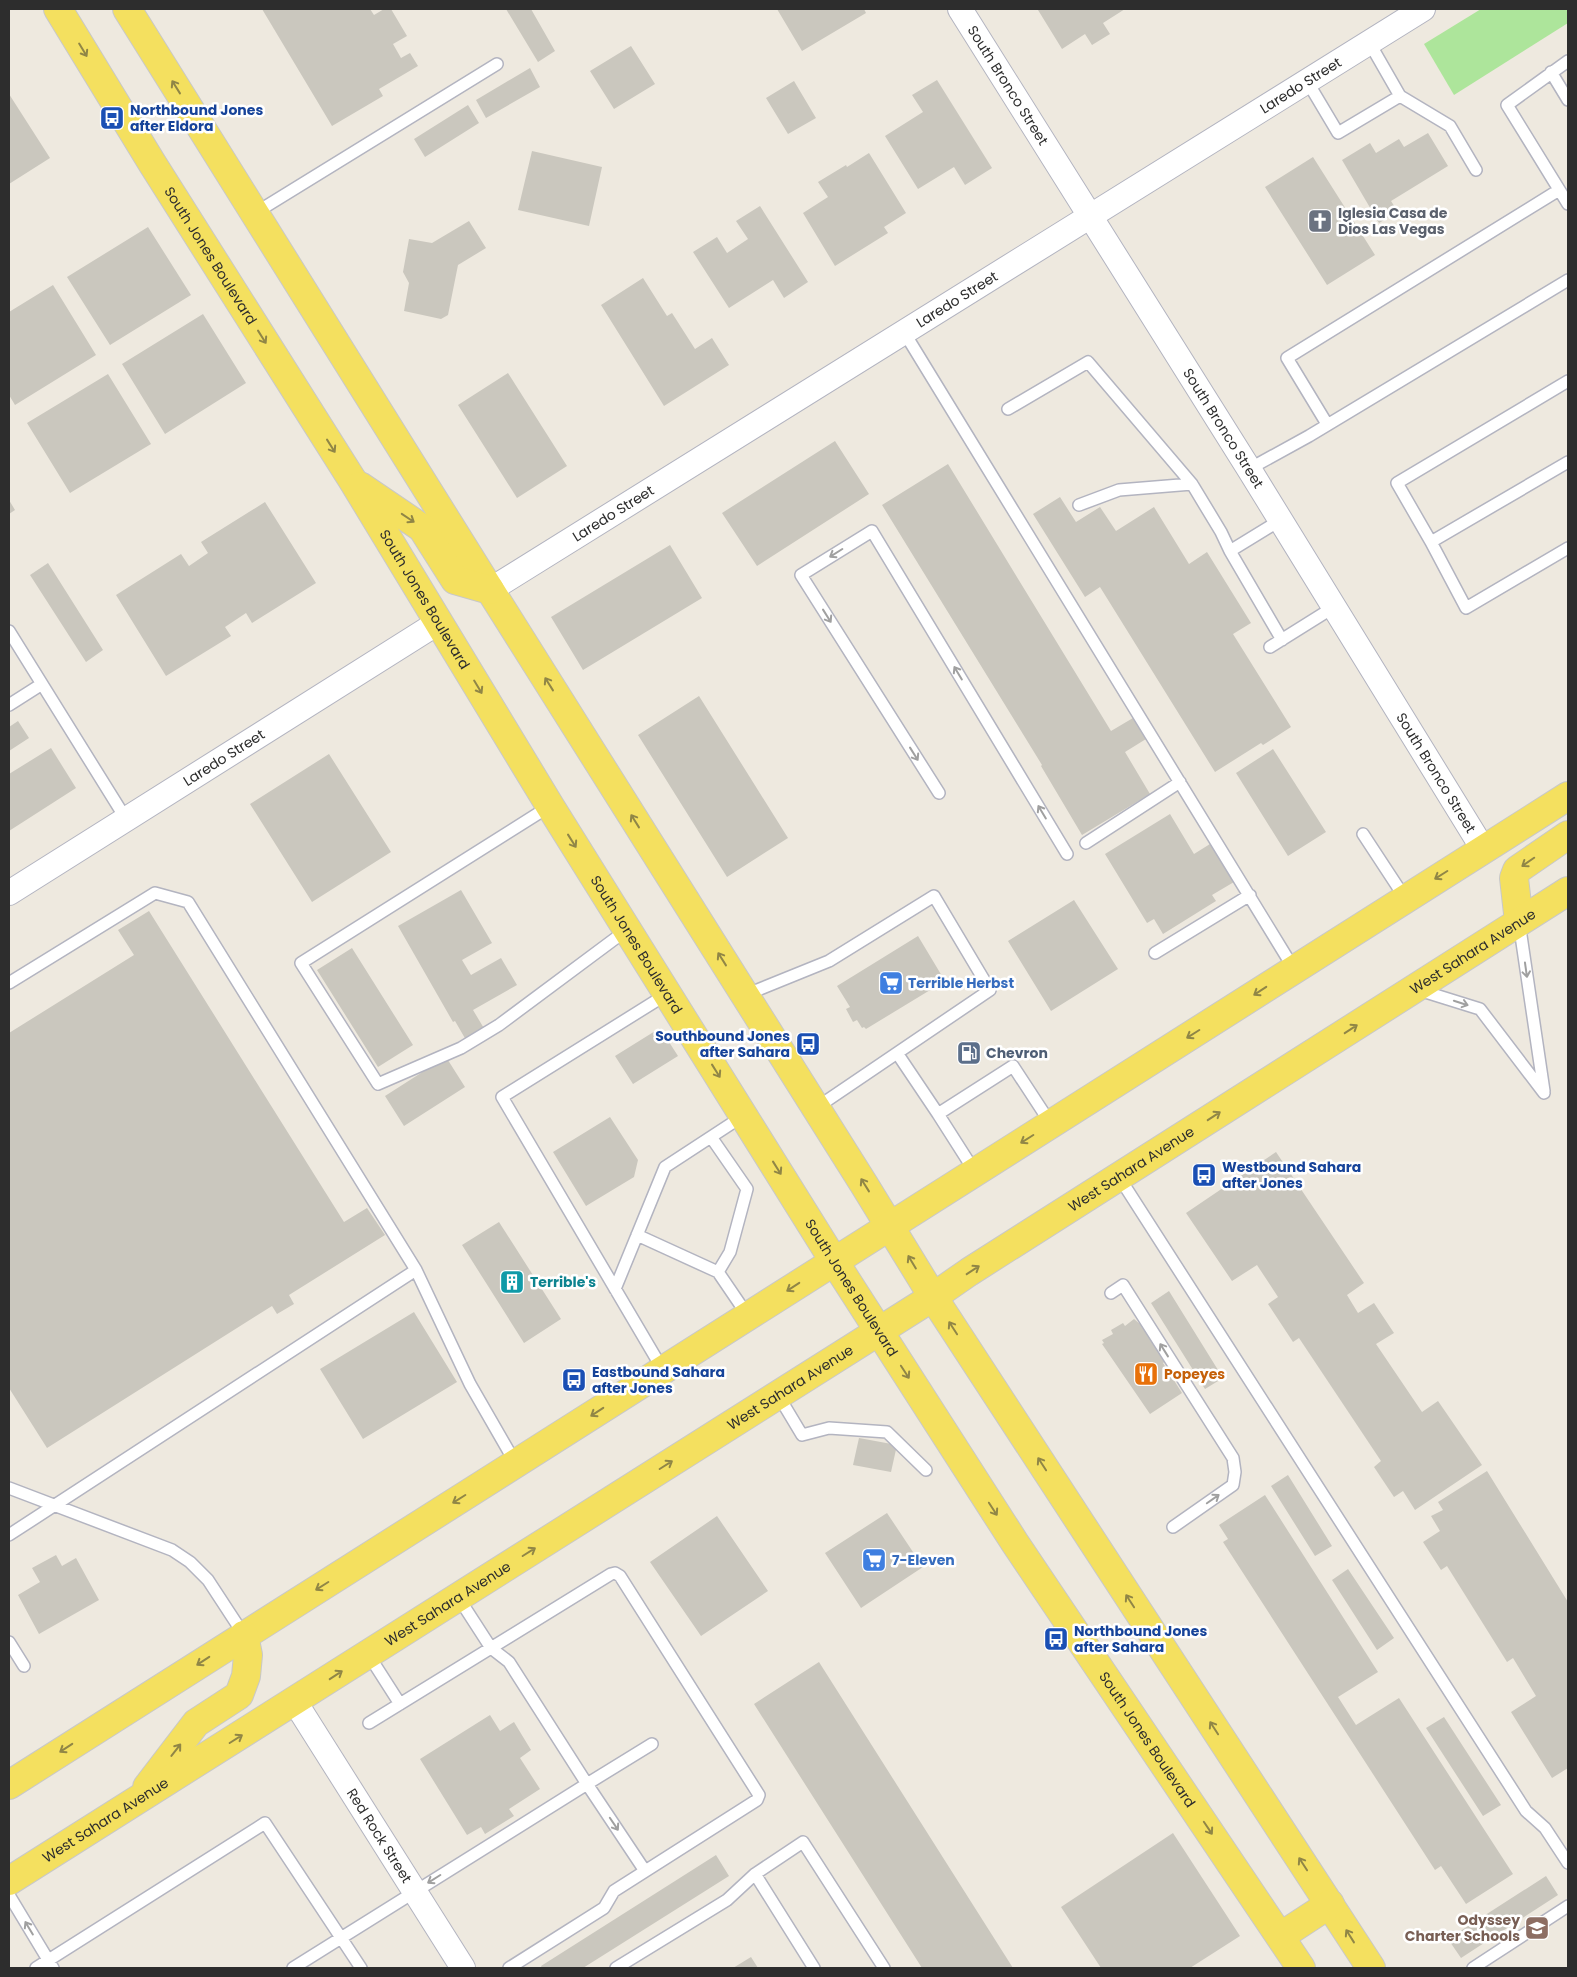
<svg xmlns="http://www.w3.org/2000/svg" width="1577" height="1977" font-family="Poppins,sans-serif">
  <rect width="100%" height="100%" fill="#eee9df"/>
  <path fill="#ade59b" d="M 1481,9 L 1568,9 L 1568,23 L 1454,95 L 1424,44 Z"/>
  <path fill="#cac7be" d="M 262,9 L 370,9 L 374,15 L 384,9 L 391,9 L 407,36 L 393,44 L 401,58 L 410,53 L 418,66 L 379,89 L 383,96 L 332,126 Z
    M 506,9 L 531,9 L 555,51 L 538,62 Z
    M 777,9 L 864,9 L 866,13 L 802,51 Z
    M 1040,9 L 1125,9 L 1103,23 L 1110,34 L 1092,45 L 1085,34 L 1062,49 L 1038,10 Z
    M 631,46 L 655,84 L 614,109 L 590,71 Z
    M 530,68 L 540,87 L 486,118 L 476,100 Z
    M 937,80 L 992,168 L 965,185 L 954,167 L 918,189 L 885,136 L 923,112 L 912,95 Z
    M 794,81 L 816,118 L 788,134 L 766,98 Z
    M 9,94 L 50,158 L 9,184 Z
    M 468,105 L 479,123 L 425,157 L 414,139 Z
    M 1428,133 L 1448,166 L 1391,201 L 1398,212 L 1379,223 L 1342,160 L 1370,143 L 1376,153 L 1399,139 L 1404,147 Z
    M 532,151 L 602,167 L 589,226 L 518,210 Z
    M 869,153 L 906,213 L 884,227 L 888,233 L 835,266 L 803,213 L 828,197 L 818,182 L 846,165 L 847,167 Z
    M 1313,157 L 1375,255 L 1327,285 L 1265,187 Z
    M 760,206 L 808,282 L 784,298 L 773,280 L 729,308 L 693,252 L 717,237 L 727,253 L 748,239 L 736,221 Z
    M 469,221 L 486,248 L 458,265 L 448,315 L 441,319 L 404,311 L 409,283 L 403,272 L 409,239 L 432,243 Z
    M 148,227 L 191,295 L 110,345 L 67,277 Z
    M 643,278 L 667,316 L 672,313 L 695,349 L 712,338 L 729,365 L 664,406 L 601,305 Z
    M 53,285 L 96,355 L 15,405 L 9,395 L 9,312 Z
    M 203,314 L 246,383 L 165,434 L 122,364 Z
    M 508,373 L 567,466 L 517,498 L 458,405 Z
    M 108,374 L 151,444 L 70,493 L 27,423 Z
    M 835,441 L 869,494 L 757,566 L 722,513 Z
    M 948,464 L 1111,731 L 1133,718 L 1146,739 L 1125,752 L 1150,794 L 1082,835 L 1041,766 L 1042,765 L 882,505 Z
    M 1060,497 L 1076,522 L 1100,507 L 1116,531 L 1154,507 L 1189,564 L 1207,552 L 1251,623 L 1233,634 L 1291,727 L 1263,745 L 1261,743 L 1215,772 L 1100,587 L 1085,597 L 1033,514 Z
    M 9,500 L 15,510 L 9,514 Z
    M 265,502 L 316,583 L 252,623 L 246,613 L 225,627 L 231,636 L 166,676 L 116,595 L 181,554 L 189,566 L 208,553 L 201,542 Z
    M 670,545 L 702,598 L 583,670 L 551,617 Z
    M 48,563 L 103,650 L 86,662 L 30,575 Z
    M 699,696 L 788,838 L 727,877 L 638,735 Z
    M 18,721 L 29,738 L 9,751 L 9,727 Z
    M 51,748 L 76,788 L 9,831 L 9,774 Z
    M 1273,749 L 1326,832 L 1288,856 L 1236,773 Z
    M 329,754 L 391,852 L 312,902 L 250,804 Z
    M 1170,814 L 1194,854 L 1210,844 L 1234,882 L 1212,895 L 1216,901 L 1163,934 L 1154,919 L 1147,923 L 1105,854 Z
    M 461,890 L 492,943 L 462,960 L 471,975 L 501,958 L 517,985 L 473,1010 L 485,1030 L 466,1040 L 455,1021 L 453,1022 L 398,926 Z
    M 1074,900 L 1118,969 L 1051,1011 L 1008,941 Z
    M 149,911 L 344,1222 L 367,1208 L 385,1235 L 289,1295 L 294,1304 L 277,1314 L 272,1306 L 47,1448 L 9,1388 L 9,1033 L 134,955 L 118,930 Z
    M 918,936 L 945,981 L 866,1029 L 864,1027 L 862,1028 L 857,1020 L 853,1022 L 846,1009 L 850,1007 L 837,986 Z
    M 352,948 L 413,1045 L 378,1067 L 317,970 Z
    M 660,1028 L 678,1056 L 633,1084 L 615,1056 Z
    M 446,1057 L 465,1087 L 404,1126 L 385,1096 Z
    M 610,1117 L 638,1160 L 634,1177 L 586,1206 L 553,1152 Z
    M 1276,1152 L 1364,1283 L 1347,1295 L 1358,1313 L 1374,1303 L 1394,1333 L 1376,1344 L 1422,1412 L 1438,1401 L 1482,1465 L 1415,1510 L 1403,1491 L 1394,1497 L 1374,1467 L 1381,1461 L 1299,1338 L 1293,1342 L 1268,1304 L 1278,1297 L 1257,1265 L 1232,1281 L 1186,1213 Z
    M 499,1222 L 561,1319 L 524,1343 L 462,1245 Z
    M 1169,1291 L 1223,1378 L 1205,1389 L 1151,1303 Z
    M 414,1312 L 457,1382 L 363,1439 L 320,1369 Z
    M 1134,1319 L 1140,1324 L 1143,1322 L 1166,1361 L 1163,1363 L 1182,1393 L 1150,1414 L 1102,1344 L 1104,1343 L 1102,1340 L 1113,1334 L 1111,1330 L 1123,1323 L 1125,1326 Z
    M 859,1438 L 897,1445 L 891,1472 L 853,1465 Z
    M 1487,1471 L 1568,1602 L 1568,1768 L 1552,1778 L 1511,1712 L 1536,1696 L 1513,1658 L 1507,1662 L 1447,1566 L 1441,1570 L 1423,1542 L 1440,1531 L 1431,1516 L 1443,1510 L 1438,1502 Z
    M 1288,1475 L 1332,1546 L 1315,1556 L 1271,1486 Z
    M 1265,1495 L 1378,1672 L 1338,1697 L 1356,1725 L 1399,1698 L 1513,1874 L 1466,1904 L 1441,1866 L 1435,1870 L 1223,1542 L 1228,1539 L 1219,1525 Z
    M 887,1513 L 923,1567 L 861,1608 L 825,1553 Z
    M 717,1516 L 768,1591 L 701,1636 L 650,1562 Z
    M 56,1555 L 62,1566 L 76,1558 L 99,1600 L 39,1634 L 18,1595 L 40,1582 L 32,1568 Z
    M 1348,1569 L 1394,1638 L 1377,1650 L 1332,1580 Z
    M 819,1662 L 1013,1968 L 922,1968 L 754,1704 Z
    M 490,1715 L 500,1731 L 514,1722 L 531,1750 L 520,1758 L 540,1789 L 509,1809 L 514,1816 L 485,1834 L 481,1827 L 467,1835 L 420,1759 Z
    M 1444,1717 L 1501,1805 L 1483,1816 L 1426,1728 Z
    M 1173,1833 L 1240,1936 L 1190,1968 L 1101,1968 L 1061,1907 Z
    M 716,1855 L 729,1876 L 583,1968 L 542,1968 L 541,1966 Z
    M 1546,1876 L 1558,1895 L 1461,1958 L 1448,1939 Z
    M 751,1957 L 758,1968 L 733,1968 Z"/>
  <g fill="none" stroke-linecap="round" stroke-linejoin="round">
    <defs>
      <path id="lane" d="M 1568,61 L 1507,105 L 1568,204
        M 1551,72 L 1568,100
        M 1307,81 L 1338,133 L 1400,96 L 1369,42
        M 1400,96 L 1450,126 L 1476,170
        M 255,213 L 497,64
        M 904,332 L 1294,969
        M 1568,381 L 1397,483 L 1431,542 L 1466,608 L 1568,548
        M 1008,409 L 1088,362 L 1192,484 L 1221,532 L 1230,551 L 1282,640
        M 1327,424 L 1287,358 L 1559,190
        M 1249,469 L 1309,436 L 1568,280
        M 1079,505 L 1119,490 L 1192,484
        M 1431,542 L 1568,462
        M 1230,551 L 1279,521
        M 9,631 L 126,819
        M 1270,647 L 1334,607
        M 9,705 L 42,684
        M 939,793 L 801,575 L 872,531 L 1067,854
        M 550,806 L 301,963 L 378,1084 L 461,1048 L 499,1025 L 628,929
        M 1363,834 L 1405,898
        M 1086,843 L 1180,782
        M 1519,922 L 1544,1091
        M 1155,953 L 1250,895
        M 9,983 L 155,893 L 188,902 L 416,1270 L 470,1384 L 516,1464
        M 1419,990 L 1480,1009 L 1544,1093
        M 745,995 L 829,961 L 934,896 L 990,990 L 816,1108
        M 897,1053 L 938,1114
        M 711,1137 L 747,1189 L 730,1252 L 718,1272
        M 975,1172 L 938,1114 L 1013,1066 L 1051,1124
        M 1119,1177 L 1526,1811 L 1545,1828 L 1568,1863
        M 637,1235 L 718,1272 L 748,1316
        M 615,1289 L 665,1167 L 743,1116
        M 1111,1293 L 1123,1285 L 1233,1458 L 1235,1472 L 1233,1485 L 1173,1527
        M 663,1370 L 502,1097 L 667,994
        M 778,1395 L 802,1435 L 829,1428 L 887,1432 L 926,1470
        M 9,1488 L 172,1550 L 190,1562 L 208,1580 L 244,1635
        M 9,1535 L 416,1270
        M 9,1642 L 24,1666
        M 368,1654 L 400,1704
        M 369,1723 L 611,1574 L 615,1573 L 620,1576 L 759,1795 L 757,1800 L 614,1891 L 604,1908 L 509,1968
        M 645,1871 L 587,1784 L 652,1744
        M 755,1874 L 814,1968
        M 9,1895 L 53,1968
        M 36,1968 L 265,1823 L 361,1968
        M 293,1968 L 587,1784 L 509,1662 L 491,1648 L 458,1597
        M 616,1968 L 727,1900 L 755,1874 L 803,1842 L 884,1968
        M 1473,1968 L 1568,1906"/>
      <g id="street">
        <path id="s1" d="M 960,9 L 1249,469 L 1483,849"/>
        <path id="s2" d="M 490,590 L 1423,9"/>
        <path id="s3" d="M 9,893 L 439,622"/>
        <path id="s4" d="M 295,1702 L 463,1968"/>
      </g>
      <g id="primary">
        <path id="s5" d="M 58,9 L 152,163 L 353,481 L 550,806 L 834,1261 L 1015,1543 L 1301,1968"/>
        <path d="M 127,9 L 490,590 L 865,1186 L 933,1297 L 1371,1968"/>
        <path d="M 360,486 L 422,528 L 455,580 L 490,590"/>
        <path d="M 1519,922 L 1514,878 L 1517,870 L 1568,835"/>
        <path d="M 9,1785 L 1568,796"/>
        <path d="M 147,1787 L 196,1723 L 239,1695 L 246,1676 L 248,1655 L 244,1635"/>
        <path id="s6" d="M 9,1881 L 933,1297 L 969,1272 L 1568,891"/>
        <path d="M 1281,1936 L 1330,1904"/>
      </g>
    </defs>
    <use href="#lane" stroke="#b3b4c0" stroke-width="14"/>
    <use href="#street" stroke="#b3b4c0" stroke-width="26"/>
    <use href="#primary" stroke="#c8c8c8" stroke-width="30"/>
    <use href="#lane" stroke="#fff" stroke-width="11"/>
    <use href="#street" stroke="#fff" stroke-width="24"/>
    <use href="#primary" stroke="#f4e05f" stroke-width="28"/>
  </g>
  <defs><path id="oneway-shaft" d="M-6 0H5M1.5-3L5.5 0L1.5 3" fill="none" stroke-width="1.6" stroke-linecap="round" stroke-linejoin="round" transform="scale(1.25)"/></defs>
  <g stroke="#908646">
    <use href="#oneway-shaft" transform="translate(83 50) rotate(59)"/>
    <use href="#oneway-shaft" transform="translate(176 87) rotate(-122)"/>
    <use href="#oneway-shaft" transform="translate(262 337) rotate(58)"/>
    <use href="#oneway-shaft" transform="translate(331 446) rotate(58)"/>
    <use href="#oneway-shaft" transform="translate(408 518) rotate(34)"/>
    <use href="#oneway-shaft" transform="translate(549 684) rotate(-122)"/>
    <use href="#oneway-shaft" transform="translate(478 687) rotate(59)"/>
    <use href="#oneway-shaft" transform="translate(635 821) rotate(-122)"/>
    <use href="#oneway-shaft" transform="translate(572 841) rotate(58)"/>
    <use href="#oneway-shaft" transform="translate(1528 862) rotate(145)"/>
    <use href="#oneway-shaft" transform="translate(1441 875) rotate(148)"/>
    <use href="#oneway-shaft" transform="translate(722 959) rotate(-122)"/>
    <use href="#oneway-shaft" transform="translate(1260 991) rotate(147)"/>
    <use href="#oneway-shaft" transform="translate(1351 1029) rotate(-33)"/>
    <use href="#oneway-shaft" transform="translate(1193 1034) rotate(148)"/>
    <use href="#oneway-shaft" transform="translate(716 1071) rotate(58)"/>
    <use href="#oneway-shaft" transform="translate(1214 1116) rotate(-33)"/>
    <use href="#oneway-shaft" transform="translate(1027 1139) rotate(148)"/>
    <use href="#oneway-shaft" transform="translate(777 1168) rotate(58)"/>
    <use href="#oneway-shaft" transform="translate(865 1185) rotate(-122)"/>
    <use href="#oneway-shaft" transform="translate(912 1262) rotate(-121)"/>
    <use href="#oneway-shaft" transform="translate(973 1270) rotate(-33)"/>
    <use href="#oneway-shaft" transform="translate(793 1287) rotate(147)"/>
    <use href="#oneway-shaft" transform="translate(953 1328) rotate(-123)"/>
    <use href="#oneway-shaft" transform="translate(905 1372) rotate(57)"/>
    <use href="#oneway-shaft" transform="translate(597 1412) rotate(147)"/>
    <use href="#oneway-shaft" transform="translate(1042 1464) rotate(-123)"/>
    <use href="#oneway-shaft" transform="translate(666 1465) rotate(-32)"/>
    <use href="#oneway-shaft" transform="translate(459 1499) rotate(148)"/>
    <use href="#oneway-shaft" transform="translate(993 1509) rotate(57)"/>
    <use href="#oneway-shaft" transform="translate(529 1552) rotate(-32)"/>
    <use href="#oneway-shaft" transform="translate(322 1586) rotate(148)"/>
    <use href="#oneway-shaft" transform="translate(1130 1601) rotate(-123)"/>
    <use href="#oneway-shaft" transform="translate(203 1661) rotate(147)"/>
    <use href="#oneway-shaft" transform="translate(336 1675) rotate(-33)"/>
    <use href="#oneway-shaft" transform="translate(1214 1728) rotate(-123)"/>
    <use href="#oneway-shaft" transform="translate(236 1739) rotate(-32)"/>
    <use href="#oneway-shaft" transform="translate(66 1748) rotate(147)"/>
    <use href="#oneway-shaft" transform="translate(176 1750) rotate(-52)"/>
    <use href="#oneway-shaft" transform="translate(1208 1828) rotate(56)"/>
    <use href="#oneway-shaft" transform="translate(1303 1864) rotate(-123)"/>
    <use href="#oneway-shaft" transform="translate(1350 1936) rotate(-122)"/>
  </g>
  <g stroke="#a0a0a0">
    <use href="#oneway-shaft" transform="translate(836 553) rotate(148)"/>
    <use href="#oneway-shaft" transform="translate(827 616) rotate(58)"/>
    <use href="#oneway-shaft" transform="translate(958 673) rotate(-121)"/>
    <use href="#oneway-shaft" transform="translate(914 754) rotate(58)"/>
    <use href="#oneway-shaft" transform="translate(1042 812) rotate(-121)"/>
    <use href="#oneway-shaft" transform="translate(1526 970) rotate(82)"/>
    <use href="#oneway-shaft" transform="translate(1461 1003) rotate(18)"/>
    <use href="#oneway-shaft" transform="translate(1164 1350) rotate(-122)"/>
    <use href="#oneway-shaft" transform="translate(1213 1499) rotate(-35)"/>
    <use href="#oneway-shaft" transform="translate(614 1824) rotate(56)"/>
    <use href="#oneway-shaft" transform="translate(434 1879) rotate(148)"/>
    <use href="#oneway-shaft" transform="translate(29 1928) rotate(-121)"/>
  </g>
  <defs>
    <symbol id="bus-square" viewBox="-11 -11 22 22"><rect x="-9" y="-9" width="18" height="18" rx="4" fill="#1a4fb4" stroke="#fff"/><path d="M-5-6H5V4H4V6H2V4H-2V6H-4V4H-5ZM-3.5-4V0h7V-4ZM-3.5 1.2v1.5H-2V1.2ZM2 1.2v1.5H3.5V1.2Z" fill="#fff"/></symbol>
    <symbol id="church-square" viewBox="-11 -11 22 22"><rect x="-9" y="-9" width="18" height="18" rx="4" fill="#6b7280" stroke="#fff"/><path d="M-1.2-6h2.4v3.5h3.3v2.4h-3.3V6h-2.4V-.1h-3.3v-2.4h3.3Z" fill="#fff"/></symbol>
    <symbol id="supermarket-square" viewBox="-11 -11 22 22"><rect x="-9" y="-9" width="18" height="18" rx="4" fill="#3f7fe0" stroke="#fff"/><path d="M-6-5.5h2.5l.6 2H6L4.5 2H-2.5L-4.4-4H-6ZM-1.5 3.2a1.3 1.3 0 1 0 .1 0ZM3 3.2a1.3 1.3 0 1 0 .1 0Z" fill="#fff"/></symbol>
    <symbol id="fuel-square" viewBox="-11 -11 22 22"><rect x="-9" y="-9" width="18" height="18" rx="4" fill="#5c6f8a" stroke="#fff"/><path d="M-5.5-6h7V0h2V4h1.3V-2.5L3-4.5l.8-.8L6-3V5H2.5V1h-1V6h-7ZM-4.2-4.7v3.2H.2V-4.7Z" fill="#fff"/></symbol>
    <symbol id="building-square" viewBox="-11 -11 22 22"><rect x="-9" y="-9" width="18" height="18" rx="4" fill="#0f9aa8" stroke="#fff"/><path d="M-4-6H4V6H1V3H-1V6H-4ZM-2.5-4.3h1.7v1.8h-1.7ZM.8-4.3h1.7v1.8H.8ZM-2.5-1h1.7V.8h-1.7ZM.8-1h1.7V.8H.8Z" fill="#fff"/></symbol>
    <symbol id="restaurant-square" viewBox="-11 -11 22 22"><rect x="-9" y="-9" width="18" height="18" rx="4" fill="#e8710a" stroke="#fff"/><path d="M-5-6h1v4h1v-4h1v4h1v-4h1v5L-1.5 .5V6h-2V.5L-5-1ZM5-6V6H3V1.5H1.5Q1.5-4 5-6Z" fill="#fff"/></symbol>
    <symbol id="school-square" viewBox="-11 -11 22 22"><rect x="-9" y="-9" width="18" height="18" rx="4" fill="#8d6e63" stroke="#fff"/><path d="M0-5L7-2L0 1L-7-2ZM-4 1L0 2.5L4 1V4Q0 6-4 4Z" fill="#fff"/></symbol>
  </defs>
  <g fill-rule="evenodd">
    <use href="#bus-square" x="98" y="104" width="28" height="28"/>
    <use href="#church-square" x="1306" y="207" width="28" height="28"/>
    <use href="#supermarket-square" x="877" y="969" width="28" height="28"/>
    <use href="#bus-square" x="794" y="1030" width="28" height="28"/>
    <use href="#fuel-square" x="955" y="1039" width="28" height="28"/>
    <use href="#bus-square" x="1190" y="1161" width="28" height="28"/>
    <use href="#building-square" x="498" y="1268" width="28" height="28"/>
    <use href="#restaurant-square" x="1132" y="1360" width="28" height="28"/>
    <use href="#bus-square" x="560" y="1366" width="28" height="28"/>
    <use href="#supermarket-square" x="860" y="1546" width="28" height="28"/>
    <use href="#bus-square" x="1042" y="1625" width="28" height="28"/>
    <use href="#school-square" x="1523" y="1914" width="28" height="28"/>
  </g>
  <g text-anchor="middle" stroke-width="5" stroke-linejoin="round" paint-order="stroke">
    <g font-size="14" fill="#2d2d2d" stroke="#fff">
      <text dy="5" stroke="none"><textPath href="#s1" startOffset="90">South Bronco Street</textPath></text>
      <text dy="5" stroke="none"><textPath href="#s2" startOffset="955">Laredo Street</textPath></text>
      <text dy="5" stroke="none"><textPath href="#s5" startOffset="290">South Jones Boulevard</textPath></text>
      <text dy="5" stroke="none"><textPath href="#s2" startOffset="550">Laredo Street</textPath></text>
      <text dy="5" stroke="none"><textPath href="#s1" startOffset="495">South Bronco Street</textPath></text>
      <text dy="5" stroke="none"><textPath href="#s2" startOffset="145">Laredo Street</textPath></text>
      <text dy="5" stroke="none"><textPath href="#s5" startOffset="695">South Jones Boulevard</textPath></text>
      <text dy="5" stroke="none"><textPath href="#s3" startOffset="254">Laredo Street</textPath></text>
      <text dy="5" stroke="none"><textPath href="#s1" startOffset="900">South Bronco Street</textPath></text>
      <text dy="5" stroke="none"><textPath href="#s5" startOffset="1100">South Jones Boulevard</textPath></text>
      <text dy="5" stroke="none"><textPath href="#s6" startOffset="1734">West Sahara Avenue</textPath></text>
      <text dy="5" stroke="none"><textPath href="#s6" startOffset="1329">West Sahara Avenue</textPath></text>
      <text dy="5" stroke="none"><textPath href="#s5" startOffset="1505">South Jones Boulevard</textPath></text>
      <text dy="5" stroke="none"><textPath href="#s6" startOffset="924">West Sahara Avenue</textPath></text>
      <text dy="5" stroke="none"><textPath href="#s6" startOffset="519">West Sahara Avenue</textPath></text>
      <text dy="5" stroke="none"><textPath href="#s5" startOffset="2045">South Jones Boulevard</textPath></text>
      <text dy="5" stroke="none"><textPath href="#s6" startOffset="114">West Sahara Avenue</textPath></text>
      <text dy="5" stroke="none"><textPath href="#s4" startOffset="158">Red Rock Street</textPath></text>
    </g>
    <g font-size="14" font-weight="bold" fill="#164399" stroke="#fff" text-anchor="start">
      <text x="130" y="115">Northbound Jones<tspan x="130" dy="16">after Eldora</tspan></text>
      <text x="790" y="1041" text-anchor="end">Southbound Jones<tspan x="790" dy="16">after Sahara</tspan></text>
      <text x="1222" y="1172">Westbound Sahara<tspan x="1222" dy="16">after Jones</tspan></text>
      <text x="592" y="1377">Eastbound Sahara<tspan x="592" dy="16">after Jones</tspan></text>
      <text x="1074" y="1636">Northbound Jones<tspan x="1074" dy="16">after Sahara</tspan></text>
    </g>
    <g font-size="14" font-weight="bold" fill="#5b616d" stroke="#fff" text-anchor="start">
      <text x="1338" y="218">Iglesia Casa de<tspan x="1338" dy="16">Dios Las Vegas</tspan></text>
    </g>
    <g font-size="14" font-weight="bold" fill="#366cbe" stroke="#fff" text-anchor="start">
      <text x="908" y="988">Terrible Herbst</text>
      <text x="892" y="1565">7-Eleven</text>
    </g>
    <g font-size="14" font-weight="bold" fill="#4e5e75" stroke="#fff" text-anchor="start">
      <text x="986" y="1058">Chevron</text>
    </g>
    <g font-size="14" font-weight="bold" fill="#0d838f" stroke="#fff" text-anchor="start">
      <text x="530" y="1287">Terrible's</text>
    </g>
    <g font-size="14" font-weight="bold" fill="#c56008" stroke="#fff" text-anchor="start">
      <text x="1164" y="1379">Popeyes</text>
    </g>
    <g font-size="14" font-weight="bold" fill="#785e54" stroke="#fff" text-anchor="end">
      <text x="1520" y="1925">Odyssey<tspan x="1520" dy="16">Charter Schools</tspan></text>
    </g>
  </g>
  <rect width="1577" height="1977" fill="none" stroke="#2d2d2d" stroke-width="20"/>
</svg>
